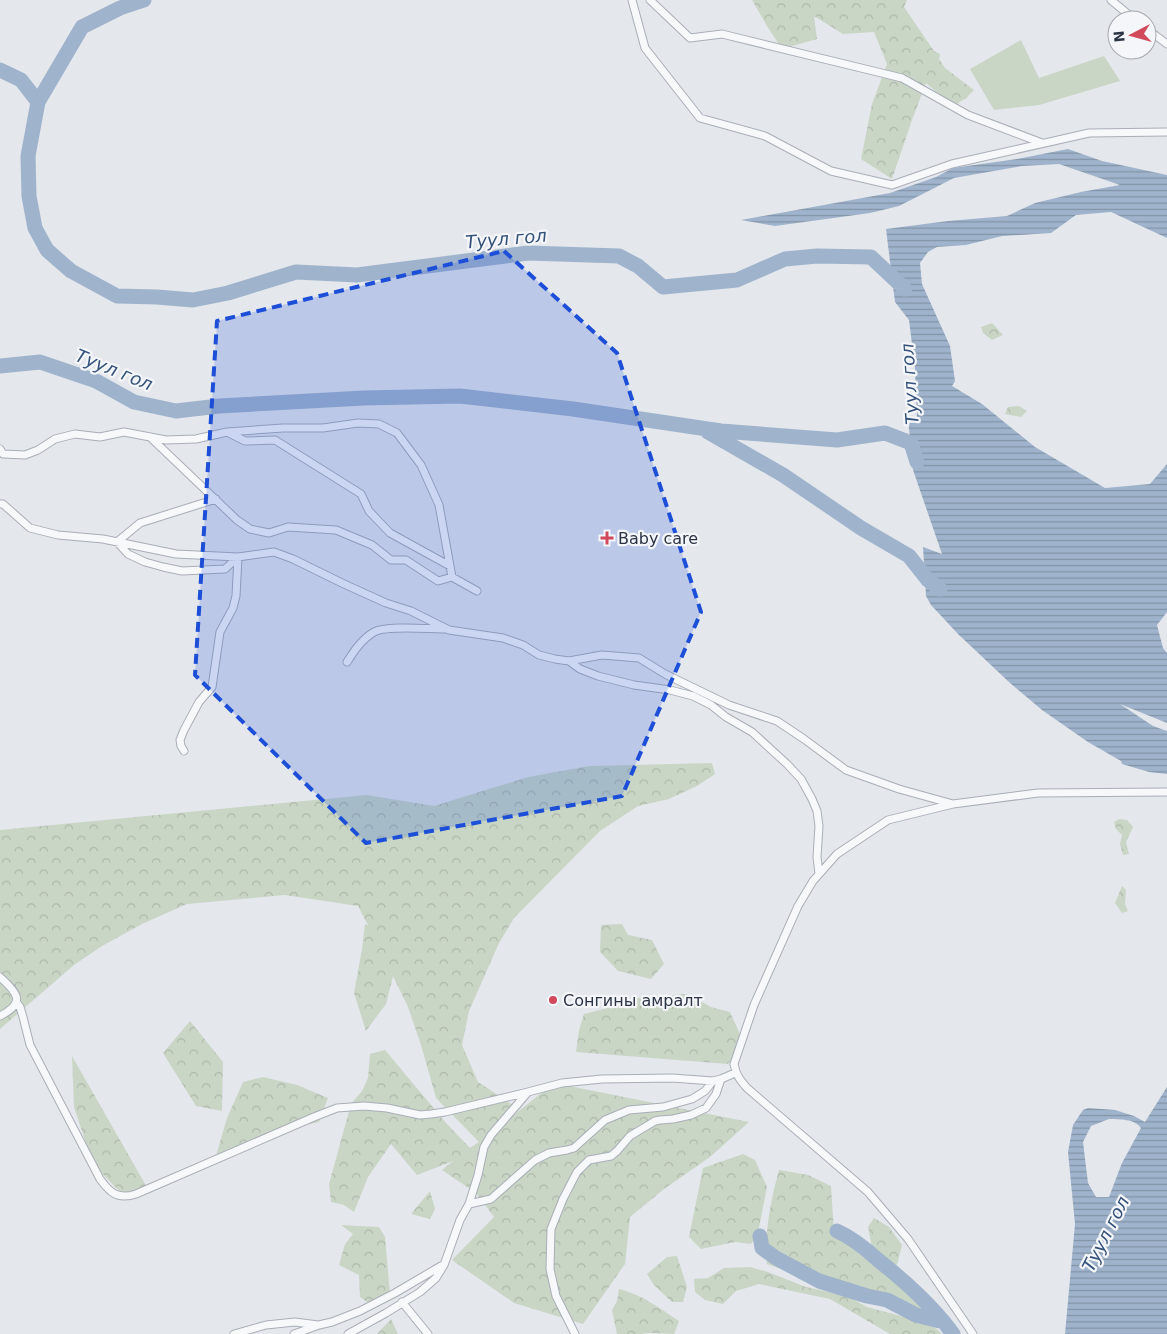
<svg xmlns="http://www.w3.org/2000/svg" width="1167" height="1334" font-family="'DejaVu Sans',sans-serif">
  <defs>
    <pattern id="forest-crowns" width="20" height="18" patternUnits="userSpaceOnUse" patternTransform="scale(1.25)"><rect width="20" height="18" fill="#c9d6c5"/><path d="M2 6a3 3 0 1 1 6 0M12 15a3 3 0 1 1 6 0" fill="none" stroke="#adb8ab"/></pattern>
    <pattern id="water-rules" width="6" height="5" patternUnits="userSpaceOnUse" patternTransform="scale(1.25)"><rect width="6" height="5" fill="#9fb4cc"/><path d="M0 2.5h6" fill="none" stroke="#8293a7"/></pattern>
  </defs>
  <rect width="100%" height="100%" fill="#e4e7ec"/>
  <path fill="url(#forest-crowns)" d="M 752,0 L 907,0 L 904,7 L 934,51 L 940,54 L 939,59 L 945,68 L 974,90 L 968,96 L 967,98 L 961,101 L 954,107 L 926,83 L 912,120 L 892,179 L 861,159 L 872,104 L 887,64 L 874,32 L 843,34 L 814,16 L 817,39 L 782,49 L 767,26 Z
    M 992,323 L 1003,335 L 992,340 L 983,333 L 981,327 Z
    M 1019,406 L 1027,411 L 1021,417 L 1005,414 L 1008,407 Z
    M 712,763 L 715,774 L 697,786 L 669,799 L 638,806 L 600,831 L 514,918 L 499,943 L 469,1011 L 462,1045 L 478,1082 L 519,1109 L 510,1118 L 554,1083 L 749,1122 L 710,1157 L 664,1189 L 630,1217 L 625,1264 L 583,1324 L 514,1303 L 452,1260 L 494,1217 L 476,1193 L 442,1170 L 453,1161 L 417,1175 L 391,1144 L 368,1177 L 354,1212 L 344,1205 L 331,1202 L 329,1184 L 351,1104 L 362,1091 L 368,1078 L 370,1054 L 385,1050 L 447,1124 L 470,1148 L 479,1142 L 436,1098 L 421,1045 L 408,1007 L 393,976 L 386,1004 L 366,1031 L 354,993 L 362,949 L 365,924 L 368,925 L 358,906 L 285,895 L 187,904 L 142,924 L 102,946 L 74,965 L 0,1029 L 0,830 L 367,795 L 434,806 L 528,777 L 589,766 Z
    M 1119,819 L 1127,820 L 1133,827 L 1126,842 L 1129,854 L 1123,855 L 1120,844 L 1122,835 L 1116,829 L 1114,822 Z
    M 1122,886 L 1126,890 L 1125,904 L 1128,911 L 1122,913 L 1115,903 Z
    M 622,924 L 628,935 L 652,940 L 664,964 L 651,979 L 618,971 L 600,952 L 601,925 Z
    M 687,994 L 711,1007 L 730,1012 L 743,1041 L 728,1064 L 576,1052 L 579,1030 L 584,1014 L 619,1005 L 638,998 Z
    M 190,1021 L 223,1062 L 222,1111 L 196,1106 L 163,1053 Z
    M 72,1056 L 149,1191 L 121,1193 L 93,1164 L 74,1107 Z
    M 263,1077 L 297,1085 L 328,1098 L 319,1122 L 277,1131 L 215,1159 L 227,1118 L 243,1082 Z
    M 743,1154 L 755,1160 L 767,1187 L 758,1233 L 751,1244 L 735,1242 L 701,1249 L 689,1237 L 703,1168 Z
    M 779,1170 L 808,1175 L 831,1186 L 834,1233 L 857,1247 L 936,1310 L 936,1320 L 925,1318 L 887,1299 L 827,1285 L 767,1264 C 764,1232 771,1200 779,1170 Z
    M 430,1191 L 435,1209 L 430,1219 L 411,1214 Z
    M 874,1218 L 889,1227 L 902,1245 L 897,1265 L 873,1253 L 868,1227 Z
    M 341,1225 L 379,1227 L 385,1237 L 390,1294 L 370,1304 L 360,1297 L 359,1275 L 339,1265 L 345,1244 L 353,1234 Z
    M 677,1256 L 687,1287 L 683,1302 L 672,1302 L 654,1285 L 647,1274 L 667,1257 Z
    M 750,1267 L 768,1272 L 806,1287 L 847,1296 L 867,1307 L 931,1324 L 942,1334 L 890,1334 L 830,1299 L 759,1284 L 736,1291 L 723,1304 L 705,1300 L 695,1292 L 694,1279 L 708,1278 L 724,1268 Z
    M 619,1289 C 643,1295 659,1308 679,1321 L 674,1334 C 664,1334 650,1332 641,1334 L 617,1334 L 612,1310 L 617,1301 Z
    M 391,1319 L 398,1334 L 377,1334 Z"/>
  <path fill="#c9d6c5" d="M 1021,40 L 1039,78 L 1104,56 L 1120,81 L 1039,105 L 994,110 L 970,69 Z"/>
  <path fill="url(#water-rules)" fill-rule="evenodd" d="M 1068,149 L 1102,161 L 1167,175 L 1167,238 L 1111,212 L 1076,215 L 1051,233 L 1002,236 L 966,245 L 937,247 L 928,252 L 920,263 L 922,284 L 950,346 L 955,381 L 952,386 L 982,404 L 1035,447 L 1105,488 L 1150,484 L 1167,464 L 1167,612 L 1157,625 L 1163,648 L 1167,653 L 1167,723 L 1120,704 L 1153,726 L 1167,731 L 1167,774 L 1149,772 L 1122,764 L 1121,761 L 1088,742 L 1042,710 L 1010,683 L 958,634 L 931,605 L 926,596 L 923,547 L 942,554 L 913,470 L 908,418 L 917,419 L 915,368 L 909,320 L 895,302 L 886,229 L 948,221 L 1007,216 L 1035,203 L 1081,192 L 1120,185 L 1059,164 L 1022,166 L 954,178 L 899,206 L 870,213 L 775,226 L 741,220 L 890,193 L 936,177 L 953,168 L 1017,159 Z
    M 1167,1087 L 1167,1334 L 1065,1334 L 1075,1224 L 1068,1152 L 1073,1125 L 1083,1110 L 1088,1108 L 1115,1110 L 1134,1116 L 1145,1122 ZM 1109,1119 C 1120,1120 1134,1118 1141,1128 L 1122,1163 L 1109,1197 L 1096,1197 L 1088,1183 L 1083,1142 L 1091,1126 Z"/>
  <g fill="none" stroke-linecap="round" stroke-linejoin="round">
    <path stroke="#9fb4cc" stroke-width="15" d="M 144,0 L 120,8 L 82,27 L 38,102 L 28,156 L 29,196 L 35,228 L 47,250 L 71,271 L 117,296 L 157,297 L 193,300 L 228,293 L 296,272 L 357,275 L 528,253 L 619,256 L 638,266 L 663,287 L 737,280 L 785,259 L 817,256 L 871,257 L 905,289
      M 0,70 L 21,80 L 38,102
      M 0,366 L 40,362 L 96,381 L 134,402 L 176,411 L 219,406 L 364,398 L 460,396 L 573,409 L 721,431 L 837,440 L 885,433 L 911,443 L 917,462
      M 708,432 L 783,475 L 861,528 L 909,556 L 928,580 L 940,589
      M 837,1231 C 853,1238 865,1248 878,1260 C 906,1282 932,1305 953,1334
      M 760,1236 L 762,1248 L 776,1258 L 819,1281 L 867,1296 L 887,1300 L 916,1315 L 944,1322"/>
    <defs>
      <path id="street" d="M 632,0 L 645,48 L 700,118 L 765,136 L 831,171 L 892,185 L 952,164 L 1089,133 L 1167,132
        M 650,0 L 690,38 L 722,34 L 902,78 L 968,115 L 1042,143
        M 1111,0 L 1135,20
        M 1147,29 L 1167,44
        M 229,433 L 245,441 L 275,440 L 361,494 L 369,511 L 390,533 L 450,566
        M 150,437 L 237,520 L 250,529 L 269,533 L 288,527 L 336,530 L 372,545 L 391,560 L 406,560 L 438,581 L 452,577 L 477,591
        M 0,449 L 3,454 L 25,455 L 38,450 L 55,439 L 75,434 L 100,437 L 124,432 L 166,440 L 196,439 L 227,432 L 283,428 L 323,428 L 358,423 L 379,424 L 397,433 L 421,465 L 439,505 L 452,577
        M 216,499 L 140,523 L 117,542 L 128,554 L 145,562 L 163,567 L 182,571 L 225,569 L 238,557
        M 0,504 L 3,504 L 30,528 L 58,535 L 103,539 L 176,554 L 238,557 L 274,552 L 293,559 L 344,584 L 386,603 L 411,611 L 449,630 L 503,638 L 523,645 L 539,655 L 555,659 L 569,661 L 602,655 L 639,658 L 665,674 L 729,705 L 777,721 L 804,739 L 846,770 L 899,789 L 953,804
        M 569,661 L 580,669 L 598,676 L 634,685 L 670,690 L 693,696 L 711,705 L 726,717 L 752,732 L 787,764 L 801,779 L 812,799 L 817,811 L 819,826 L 817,857 L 819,874
        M 347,662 C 354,651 362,639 374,632 C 386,625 429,629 445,629
        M 184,751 L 181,746 L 180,740 L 184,730 L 199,702 L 212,687 L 220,632 L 233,608 L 236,596 L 238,557
        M 0,977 C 18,993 26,1003 0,1016
        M 16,1002 L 20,1007 L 23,1017 L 30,1045 L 100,1179 C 110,1193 118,1200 136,1194 L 314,1117 L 337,1108 L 364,1106 L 387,1108 L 420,1115 L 431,1114 L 445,1112 L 528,1092
        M 469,1204 L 478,1175 L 484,1147 L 491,1135 L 528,1092 L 562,1083 L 602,1079 L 672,1078 L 713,1081 L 721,1079 L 735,1073
        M 402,1302 L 428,1334
        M 234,1334 L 266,1325 L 295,1322 L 318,1325
        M 294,1334 L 311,1328 L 319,1325 L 332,1322 L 360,1311 L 395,1293 L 441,1266
        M 348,1334 L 386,1313 L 420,1292 L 436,1278 L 444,1265 L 460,1220 L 469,1204 L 491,1199 L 535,1160 L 549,1153 L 567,1150 L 574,1148 L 605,1120 L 629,1110 L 663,1107 L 692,1099 L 705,1091 L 713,1081
        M 575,1334 L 556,1296 L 550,1269 L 551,1229 L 563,1199 L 577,1172 L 589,1160 L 611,1156 L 617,1151 L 630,1136 L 655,1121 L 660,1120 L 673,1119 L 691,1115 L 706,1108 L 716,1094 L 721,1079
        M 973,1334 L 908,1239 L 868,1192 L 747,1088 C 740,1080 736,1075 734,1064 L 754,1005 L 798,906 L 813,881 L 837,854 L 888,820 L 953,804 L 1038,793 L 1167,792"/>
    </defs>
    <use href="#street" stroke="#a9aeb7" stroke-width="9"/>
    <use href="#street" stroke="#f7f8fa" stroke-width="7"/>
  </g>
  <path fill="#1d4ed8" fill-opacity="0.2" stroke="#1d4ed8" stroke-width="4" stroke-dasharray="10 6" stroke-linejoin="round" d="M 504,251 L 617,353 L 701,612 L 622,796 L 366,843 L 195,675 L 217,321 Z"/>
  <g fill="#d1495b" stroke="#f4f6f9" stroke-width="2">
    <path d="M604.5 530.5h5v5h5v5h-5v5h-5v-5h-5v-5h5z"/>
    <circle cx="553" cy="1000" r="5"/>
  </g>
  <g text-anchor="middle" stroke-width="4.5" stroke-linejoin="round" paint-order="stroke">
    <g font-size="16" fill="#2b3445" stroke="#f4f6f9" text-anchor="start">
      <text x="618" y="544">Baby care</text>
      <text x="563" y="1006">Сонгины амралт</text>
    </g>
    <g font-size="18" font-style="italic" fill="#34527a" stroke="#f4f6f9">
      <text transform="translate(506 239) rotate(-5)" y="6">Туул гол</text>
      <text transform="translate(114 370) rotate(22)" y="6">Туул гол</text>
      <text transform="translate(910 384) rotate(-94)" y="6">Туул гол</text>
      <text transform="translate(1106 1234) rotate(-63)" y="6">Туул гол</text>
    </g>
  </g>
  <g transform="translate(1132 35) rotate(264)"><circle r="24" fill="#f4f6f9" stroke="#a4a8b1"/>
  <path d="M0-4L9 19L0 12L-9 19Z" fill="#d1495b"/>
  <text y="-8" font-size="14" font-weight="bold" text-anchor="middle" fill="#2b3445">N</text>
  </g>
</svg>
